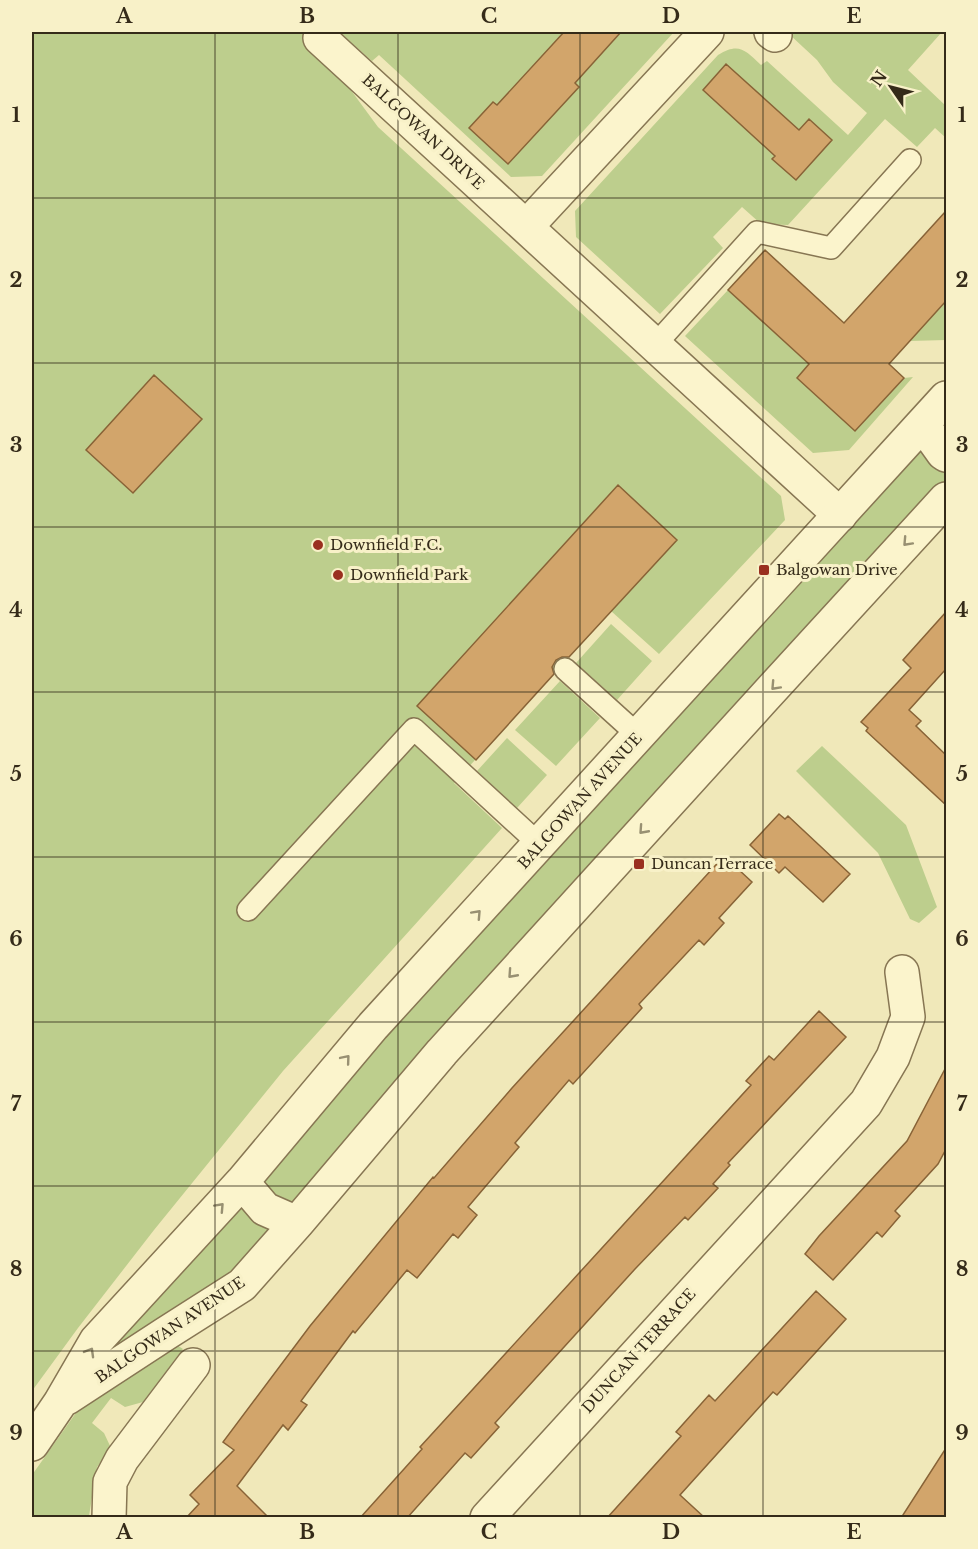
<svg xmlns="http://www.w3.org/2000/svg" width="978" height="1549" font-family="'Libre Baskerville',serif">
  <rect width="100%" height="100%" fill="#f0e8b9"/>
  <path fill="#bdce8d" d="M 32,32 L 308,32 L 378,127 L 781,496 L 785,520 L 659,654 L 611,611 L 454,783 L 502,828 L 283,1071 L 154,1230 L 78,1328 L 32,1391 Z
    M 339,32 L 674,32 L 542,176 L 511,177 L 379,55 L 372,61 Z
    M 791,32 L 942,32 L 908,70 L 946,106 L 946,138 L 935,128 L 917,147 L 885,119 L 788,225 L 761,224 L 742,207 L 713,237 L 723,248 L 660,314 L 576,237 L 575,211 L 718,55 C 739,42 745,50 761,65 L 767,61 L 848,135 L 867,113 L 833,82 L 817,60 L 789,34 Z
    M 728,290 L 809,364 L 797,378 L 855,431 L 904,378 L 913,377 L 849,450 L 813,453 L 685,336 Z
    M 946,301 L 946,340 L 909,341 Z
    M 922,442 L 946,470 L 946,485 L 310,1193 L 287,1206 L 272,1200 L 262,1183 L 271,1162 Z
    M 611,624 L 652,661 L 617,700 L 576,663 Z
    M 560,681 L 600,718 L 556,766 L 515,730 Z
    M 507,738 L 547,775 L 517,808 L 477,771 Z
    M 822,746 L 906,825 L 937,907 L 919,923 L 910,919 L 878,853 L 796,771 Z
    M 241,1203 L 254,1222 L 277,1232 L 237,1276 L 119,1350 L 110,1342 Z
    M 169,1340 L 183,1349 L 143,1402 L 125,1407 L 111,1398 L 92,1423 L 104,1433 L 111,1448 L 97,1467 L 89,1516 L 86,1518 L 32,1518 L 32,1475 L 90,1393 Z"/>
  <path fill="#d2a56b" stroke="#886337" stroke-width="1.5" d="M 564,32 L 621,32 L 575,83 L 579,87 L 508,164 L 469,128 L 493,102 L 497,105 Z
    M 726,64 L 799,130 L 809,119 L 832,140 L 796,180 L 772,159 L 775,156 L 703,90 Z
    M 946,211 L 946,301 L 889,364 L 904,378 L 855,431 L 797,378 L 809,364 L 728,290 L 765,250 L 844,323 Z
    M 154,375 L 202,419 L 133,493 L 86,450 Z
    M 618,485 L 677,540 L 569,657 L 562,657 L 556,660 L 552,667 L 554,674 L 476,760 L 417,706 Z
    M 946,612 L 946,669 L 909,710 L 921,721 L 916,726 L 946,755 L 946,805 L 866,731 L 868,728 L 861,722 L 911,668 L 903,660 Z
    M 779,814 L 785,819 L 788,816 L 850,874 L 823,902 L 785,867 L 779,873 L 750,845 Z
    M 724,856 L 752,882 L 719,918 L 724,923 L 704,945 L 699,940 L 639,1004 L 642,1008 L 573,1084 L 569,1080 L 515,1143 L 519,1147 L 468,1207 L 477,1215 L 458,1238 L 453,1234 L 417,1278 L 407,1270 L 355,1333 L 353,1331 L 301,1401 L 307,1405 L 288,1430 L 283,1425 L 237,1486 L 269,1518 L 186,1518 L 199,1504 L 190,1495 L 234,1450 L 223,1442 L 310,1326 L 433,1177 L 434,1178 L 512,1088 Z
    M 819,1011 L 846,1037 L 728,1163 L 730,1165 L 713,1184 L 718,1188 L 688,1220 L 685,1217 L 635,1269 L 495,1423 L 499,1427 L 471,1458 L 465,1453 L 407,1518 L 360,1518 L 422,1449 L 420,1447 L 751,1085 L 746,1081 L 769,1056 L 774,1060 Z
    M 946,1067 L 946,1149 L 938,1164 L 895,1211 L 900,1216 L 882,1237 L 877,1232 L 833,1280 L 805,1254 L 819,1236 L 907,1141 Z
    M 816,1291 L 846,1319 L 777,1395 L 773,1392 L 680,1495 L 705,1518 L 607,1518 L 681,1436 L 676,1432 L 709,1395 L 715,1401 Z
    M 946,1448 L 946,1518 L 901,1518 Z"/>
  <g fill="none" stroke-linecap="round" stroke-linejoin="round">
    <defs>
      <path id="service" d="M 655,345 L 757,232 L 831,248 L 910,160
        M 565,669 L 639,736
        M 248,910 L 414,729 L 540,845"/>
      <path id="minor" d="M 771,32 L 775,35
        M 320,38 L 840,515
        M 526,227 L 707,32
        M 109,1518 L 110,1482 L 122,1459 L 193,1365
        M 487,1518 L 866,1103 L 893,1057 L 908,1017 L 902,972"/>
      <path id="tertiary" d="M 923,425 L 943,453 L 946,455
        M 242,1182 L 265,1209 L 297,1223
        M 67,1398 L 165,1334 L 242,1285 L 297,1223 L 442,1052 L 761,701 L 946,499
        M 32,1444 L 60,1403 L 96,1341 L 242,1182 L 373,1026 L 946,398"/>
    </defs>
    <use href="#service" stroke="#877653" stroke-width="24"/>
    <use href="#minor" stroke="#877653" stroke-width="36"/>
    <use href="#tertiary" stroke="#877653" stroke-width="36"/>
    <use href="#service" stroke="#fbf4cc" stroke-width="21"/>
    <use href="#minor" stroke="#fbf4cc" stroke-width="33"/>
    <use href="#tertiary" stroke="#fbf4cc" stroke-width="33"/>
  </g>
  <defs><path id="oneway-chevron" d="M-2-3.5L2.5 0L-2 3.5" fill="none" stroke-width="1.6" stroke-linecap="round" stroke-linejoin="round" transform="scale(1.5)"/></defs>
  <g stroke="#989072">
    <use href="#oneway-chevron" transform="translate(907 542) rotate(133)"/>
    <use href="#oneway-chevron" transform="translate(775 686) rotate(133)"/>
    <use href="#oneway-chevron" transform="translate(643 830) rotate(132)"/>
    <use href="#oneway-chevron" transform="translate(477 914) rotate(-47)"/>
    <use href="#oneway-chevron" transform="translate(512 974) rotate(132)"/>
    <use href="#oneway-chevron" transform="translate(346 1059) rotate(-50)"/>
    <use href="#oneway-chevron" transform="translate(220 1207) rotate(-47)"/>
    <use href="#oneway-chevron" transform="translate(90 1352) rotate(-60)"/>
  </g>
  <path fill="none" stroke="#352b19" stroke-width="1.5" stroke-opacity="0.55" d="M 215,32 L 215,1518M 398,32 L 398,1518M 580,32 L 580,1518M 763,32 L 763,1518M 32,198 L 946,198M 32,363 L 946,363M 32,527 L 946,527M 32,692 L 946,692M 32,857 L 946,857M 32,1022 L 946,1022M 32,1186 L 946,1186M 32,1351 L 946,1351"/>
  <g fill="#9a301f" stroke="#f8f1c8" stroke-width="2">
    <circle cx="318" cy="545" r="6"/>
    <rect x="758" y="564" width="12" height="12" rx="3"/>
    <circle cx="338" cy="575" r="6"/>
    <rect x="633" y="858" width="12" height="12" rx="3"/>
  </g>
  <g text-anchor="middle" stroke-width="6" stroke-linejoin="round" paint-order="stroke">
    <g font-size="15" fill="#352b19" stroke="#f8f1c8">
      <text transform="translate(423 132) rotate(43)" y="5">BALGOWAN DRIVE</text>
      <text transform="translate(580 801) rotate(-48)" y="5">BALGOWAN AVENUE</text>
      <text transform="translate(170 1330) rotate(-34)" y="5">BALGOWAN AVENUE</text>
      <text transform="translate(639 1351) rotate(-48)" y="5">DUNCAN TERRACE</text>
    </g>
    <g font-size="15" fill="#352b19" stroke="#f8f1c8" text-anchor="start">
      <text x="330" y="550">Downfield F.C.</text>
      <text x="776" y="575">Balgowan Drive</text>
      <text x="350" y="580">Downfield Park</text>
      <text x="651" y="869">Duncan Terrace</text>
    </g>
  </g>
  <rect width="978" height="1549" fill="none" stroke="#f8f1c8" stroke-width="66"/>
  <g transform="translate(891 87) rotate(305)" stroke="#f8f1c8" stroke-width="4.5" paint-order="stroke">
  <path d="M0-4.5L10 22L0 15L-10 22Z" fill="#352b19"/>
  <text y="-9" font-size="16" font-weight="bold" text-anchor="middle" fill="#352b19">N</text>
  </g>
  <rect x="33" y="33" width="912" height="1483" fill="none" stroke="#352b19" stroke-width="2"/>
  <g font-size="20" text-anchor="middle" font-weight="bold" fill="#352b19">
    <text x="124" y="23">A</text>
    <text x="307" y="23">B</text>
    <text x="489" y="23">C</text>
    <text x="671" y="23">D</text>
    <text x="854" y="23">E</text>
    <text x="16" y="122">1</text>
    <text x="962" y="122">1</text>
    <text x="16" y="287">2</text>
    <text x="962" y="287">2</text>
    <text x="16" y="452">3</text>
    <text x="962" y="452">3</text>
    <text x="16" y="617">4</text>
    <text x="962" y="617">4</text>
    <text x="16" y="781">5</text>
    <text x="962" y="781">5</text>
    <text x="16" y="946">6</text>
    <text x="962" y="946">6</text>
    <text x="16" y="1111">7</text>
    <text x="962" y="1111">7</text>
    <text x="16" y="1276">8</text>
    <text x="962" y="1276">8</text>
    <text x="16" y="1440">9</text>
    <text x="962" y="1440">9</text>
    <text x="124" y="1539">A</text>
    <text x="307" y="1539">B</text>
    <text x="489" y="1539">C</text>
    <text x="671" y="1539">D</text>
    <text x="854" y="1539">E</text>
  </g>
</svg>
